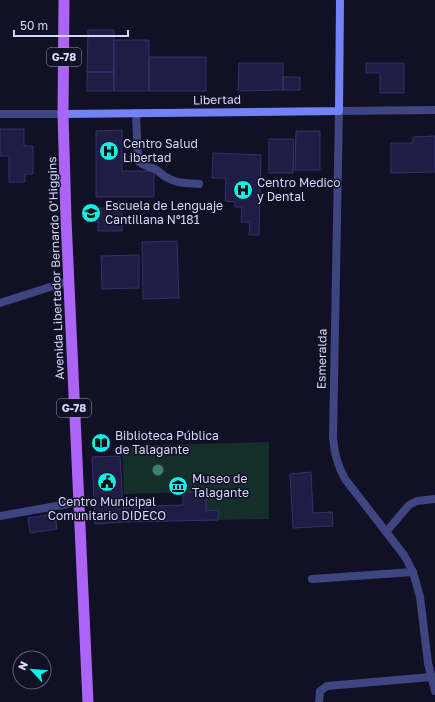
<svg xmlns="http://www.w3.org/2000/svg" width="435" height="702" font-family="'Golos Text',sans-serif">
  <rect width="100%" height="100%" fill="#111024"/>
  <path fill="#142e29" d="M 269,442 L 269,519 L 218,520 L 219,510 L 206,511 L 206,492 L 124,494 L 122,446 Z"/>
  <path fill="#201d44" stroke="#35316e" d="M 88,30 L 114,30 L 114,72 L 87,72 Z
    M 114,40 L 149,40 L 149,91 L 114,91 Z
    M 149,57 L 206,57 L 206,91 L 149,91 Z
    M 239,63 L 283,63 L 283,90 L 238,91 Z
    M 366,63 L 404,63 L 404,93 L 380,93 L 380,73 L 366,73 Z
    M 87,72 L 114,72 L 114,91 L 87,91 Z
    M 283,77 L 300,77 L 300,90 L 283,90 Z
    M 0,129 L 24,129 L 24,146 L 33,146 L 33,174 L 25,174 L 25,182 L 9,182 L 9,156 L 0,156 Z
    M 122,130 L 122,171 L 154,171 L 154,197 L 96,197 L 96,131 Z
    M 296,131 L 320,131 L 320,170 L 295,170 Z
    M 435,136 L 435,172 L 391,173 L 391,143 L 413,143 L 413,137 Z
    M 269,139 L 294,139 L 293,173 L 269,173 Z
    M 213,153 L 261,155 L 259,235 L 249,235 L 250,222 L 241,222 L 242,207 L 235,207 L 235,202 L 225,201 L 226,178 L 212,178 Z
    M 98,208 L 122,208 L 122,231 L 98,231 Z
    M 177,241 L 179,298 L 143,299 L 142,242 Z
    M 139,255 L 139,288 L 102,289 L 101,256 Z
    M 120,456 L 124,522 L 95,524 L 92,457 Z
    M 311,472 L 313,513 L 332,512 L 333,526 L 293,528 L 290,474 Z
    M 183,492 L 206,492 L 206,511 L 219,510 L 218,520 L 124,522 L 123,507 L 183,505 Z
    M 55,514 L 57,529 L 30,533 L 28,518 Z"/>
  <g fill="none" stroke-linecap="round" stroke-linejoin="round">
    <path stroke="#3e4580" stroke-width="8" d="M 136,113 L 138,161 C 143,166 148,166 155,169 C 160,172 163,176 168,178 C 177,184 188,183 199,184
      M 0,516 L 79,502"/>
    <path stroke="#3e4580" stroke-width="8" d="M 0,303 L 69,281
      M 386,532 L 409,505 L 417,501 L 435,499
      M 312,579 L 413,572
      M 319,702 L 320,691 L 327,686 L 431,677"/>
    <path stroke="#3e4580" stroke-width="8" d="M 435,110 L 339,111 L 333,437 C 334,452 337,465 345,479 L 404,555 L 413,572 L 420,597 L 428,663 L 435,691
      M 0,114 L 63,114"/>
    <path stroke="#7382f6" stroke-width="8" d="M 63,114 L 339,111 L 340,0"/>
    <path stroke="#ab64f5" stroke-width="11" d="M 64,0 L 63,114 L 66,219 L 88,702"/>
  </g>
  <circle fill="#407e6f" cx="158" cy="470" r="5.5"/>
  <defs>
    <symbol id="hospital-disc" viewBox="-11 -11 22 22"><circle r="9.5" fill="#0ff0e7" stroke="#111024"/><path d="M-5-5h3v3.5h4V-5h3V5h-3V1.5h-4V5h-3Z" fill="#111"/></symbol>
    <symbol id="school-disc" viewBox="-11 -11 22 22"><circle r="9.5" fill="#0ff0e7" stroke="#111024"/><path d="M0-5L7-2L0 1L-7-2ZM-4 1L0 2.5L4 1V4Q0 6-4 4Z" fill="#111"/></symbol>
    <symbol id="library-disc" viewBox="-11 -11 22 22"><circle r="9.5" fill="#0ff0e7" stroke="#111024"/><path d="M-6-4Q-3-5.5-.7-3.5V5Q-3 3-6 4ZM6-4Q3-5.5 .7-3.5V5Q3 3 6 4Z" fill="#111"/></symbol>
    <symbol id="civic-disc" viewBox="-11 -11 22 22"><circle r="9.5" fill="#0ff0e7" stroke="#111024"/><path d="M-.6-6.5H3V-4.5H.6V-3L4-1V1h2V6H-6V1h2V-1L-.6-3ZM-1.2 2.5V6h2.4V2.5Z" fill="#111"/></symbol>
    <symbol id="museum-disc" viewBox="-11 -11 22 22"><circle r="9.5" fill="#0ff0e7" stroke="#111024"/><path d="M0-6L6-3V-2H-6V-3ZM-5-1h2V3h-2ZM-1-1h2V3h-2ZM3-1h2V3H3ZM-6 4H6V6H-6Z" fill="#111"/></symbol>
  </defs>
  <g fill-rule="evenodd">
    <use href="#hospital-disc" x="98" y="140" width="22" height="22"/>
    <use href="#hospital-disc" x="232" y="179" width="22" height="22"/>
    <use href="#school-disc" x="80" y="202" width="22" height="22"/>
    <use href="#library-disc" x="90" y="432" width="22" height="22"/>
    <use href="#civic-disc" x="96" y="471" width="22" height="22"/>
    <use href="#museum-disc" x="167" y="475" width="22" height="22"/>
  </g>
  <g text-anchor="middle" stroke-width="3" stroke-linejoin="round" paint-order="stroke">
    <g fill="#111024" stroke="#9b9bbb" stroke-width="1">
      <rect x="47" y="48" width="34" height="18" rx="3"/>
      <rect x="57" y="399" width="34" height="18" rx="3"/>
    </g>
    <g font-size="11" font-weight="bold" fill="#d6d7fc">
      <text x="64" y="61">G-78</text>
      <text x="74" y="412">G-78</text>
    </g>
    <g font-size="12" fill="#d6d7fc" stroke="#111024">
      <text transform="translate(217 100) rotate(-1)" y="4">Libertad</text>
      <text transform="translate(56 268) rotate(-92)" y="4">Avenida Libertador Bernardo O'Higgins</text>
      <text transform="translate(322 359) rotate(-89)" y="4">Esmeralda</text>
    </g>
    <g font-size="12" fill="#d6d7fc" stroke="#111024" text-anchor="start">
      <text x="123" y="148">Centro Salud<tspan x="123" dy="14">Libertad</tspan></text>
      <text x="257" y="187">Centro Medico<tspan x="257" dy="14">y Dental</tspan></text>
      <text x="105" y="210">Escuela de Lenguaje<tspan x="105" dy="14">Cantillana Nº181</tspan></text>
      <text x="115" y="440">Biblioteca Pública<tspan x="115" dy="14">de Talagante</tspan></text>
      <text x="192" y="483">Museo de<tspan x="192" dy="14">Talagante</tspan></text>
      <text x="107" y="506" text-anchor="middle">Centro Municipal<tspan x="107" dy="14">Comunitario DIDECO</tspan></text>
    </g>
  </g>
  <g transform="translate(32 670) rotate(296)"><circle r="19" fill="#111024" stroke="#60607a"/>
  <path d="M0-3L7 15L0 10L-7 15Z" fill="#0ff0e7"/>
  <text y="-6" font-size="11" font-weight="bold" text-anchor="middle" fill="#d6d7fc">N</text>
  </g>
  <path d="M14 30v6h114v-6" fill="none" stroke="#d6d7fc" stroke-width="2"/>
  <text x="20" y="30" font-size="12" fill="#d6d7fc" stroke="#111024" stroke-width="3" paint-order="stroke">50 m</text>
</svg>
